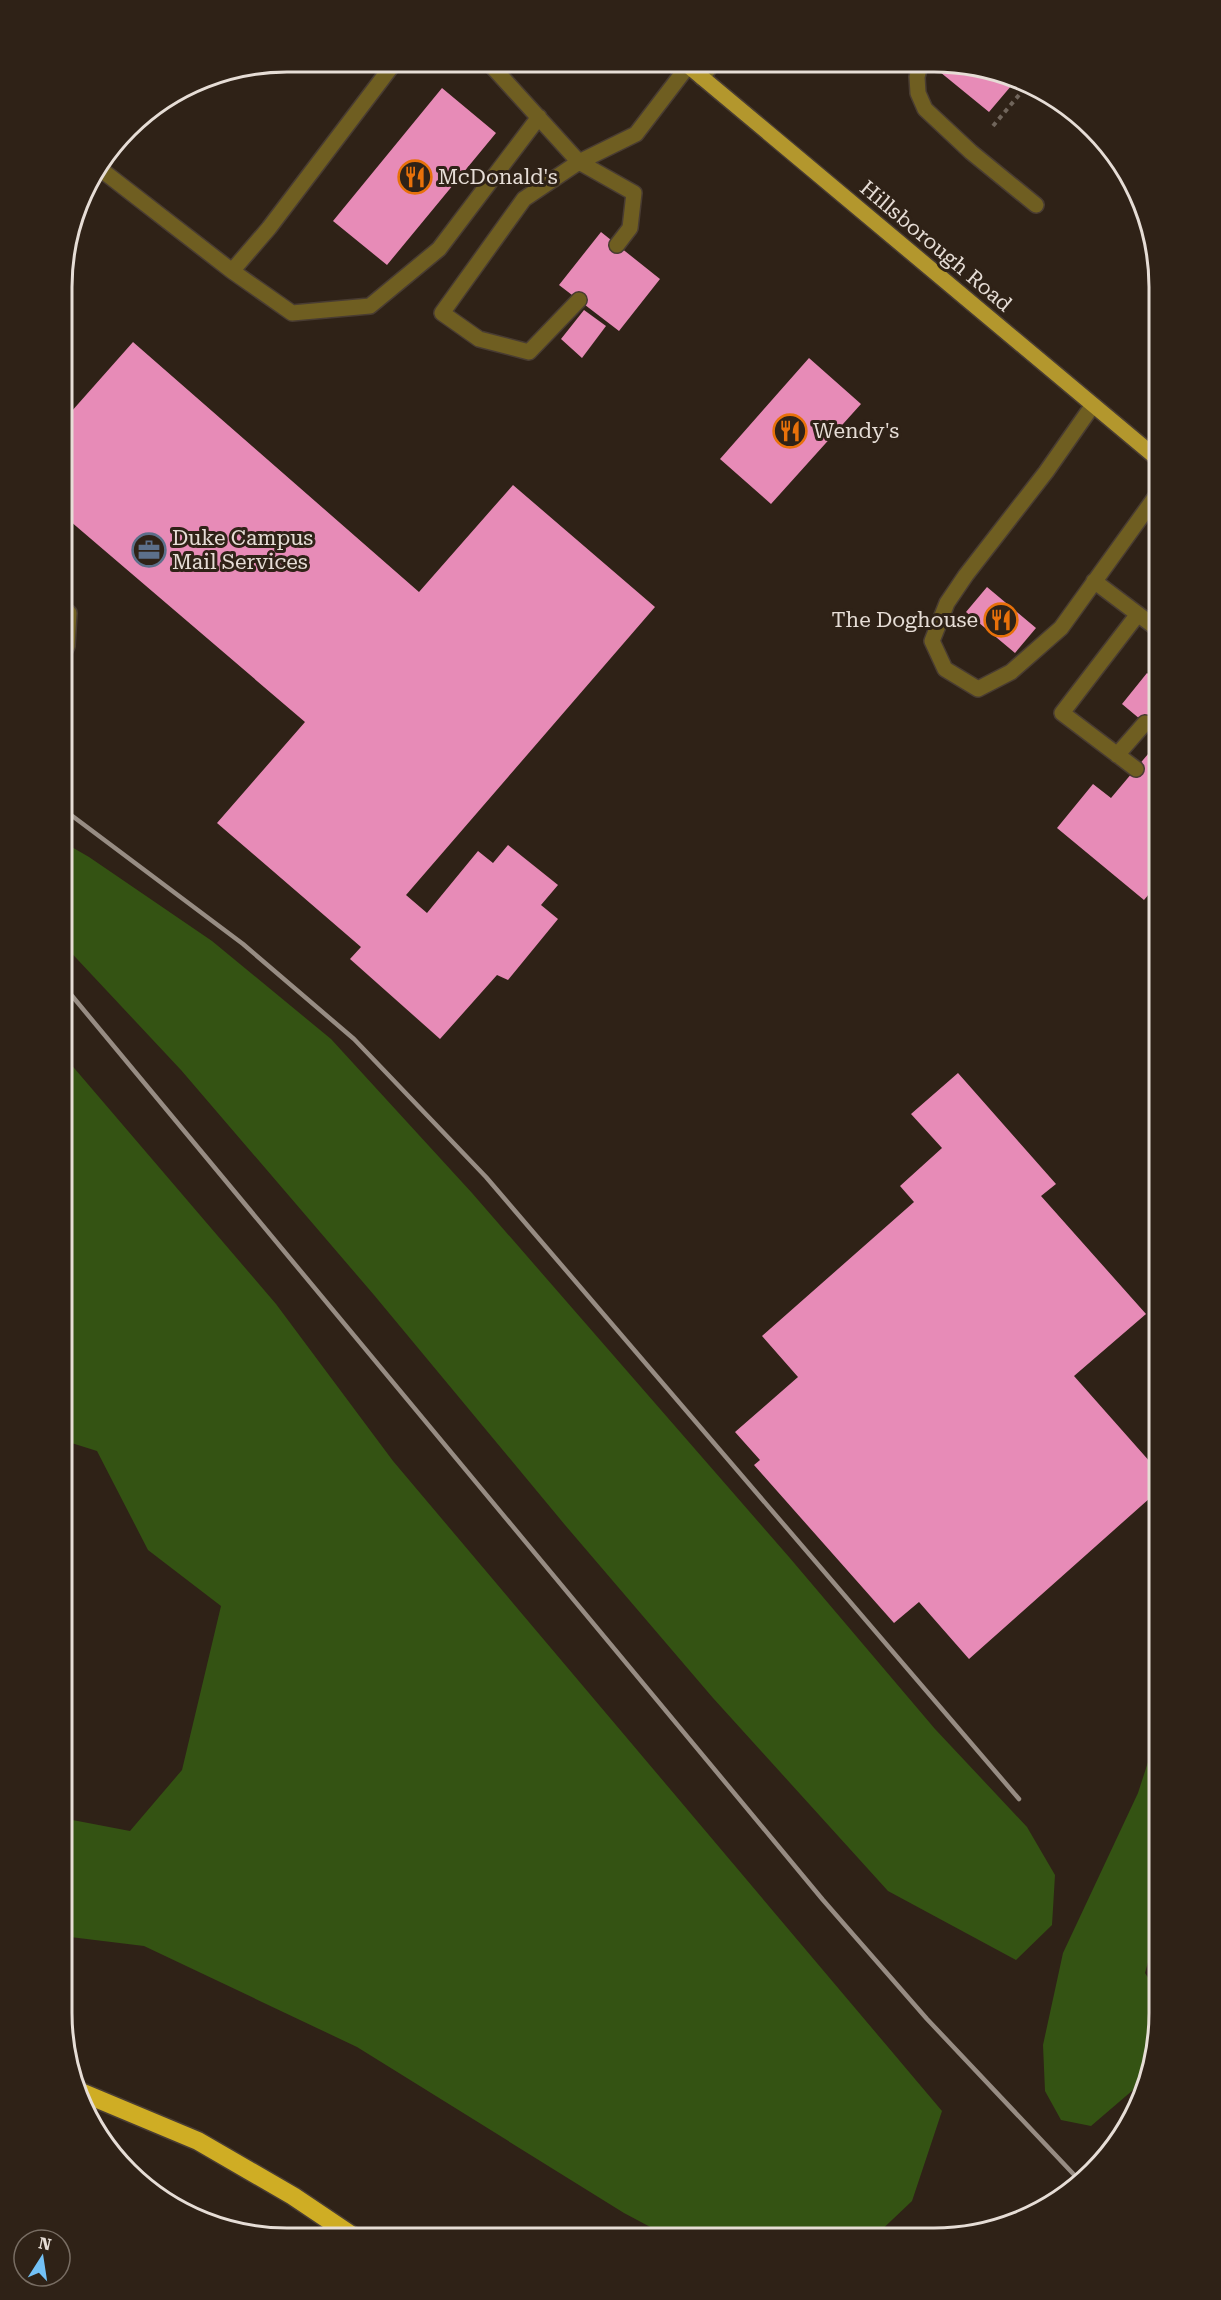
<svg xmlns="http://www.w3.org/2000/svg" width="1221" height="2300" font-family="'Roboto Serif',serif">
  <rect width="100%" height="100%" fill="#2f2217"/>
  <path fill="#345313" d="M 63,842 L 89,857 L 212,941 L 331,1039 L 472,1193 L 789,1557 L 935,1729 L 1027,1827 L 1055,1875 L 1052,1925 L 1016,1960 L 888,1891 L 713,1698 L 565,1525 L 374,1295 L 181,1070 L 63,944 Z
    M 63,1055 L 276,1304 L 393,1461 L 942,2111 L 912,2201 L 873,2238 L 671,2238 L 624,2213 L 357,2047 L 144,1946 L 62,1936 L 62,1818 L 130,1831 L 182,1770 L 221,1606 L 148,1550 L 97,1451 L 62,1440 Z
    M 1159,1728 L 1159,1923 L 1145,1973 L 1159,1995 L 1158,2034 L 1133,2090 L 1091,2126 L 1061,2120 L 1045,2091 L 1043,2045 L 1063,1953 L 1138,1793 Z"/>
  <path fill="#e78bb7" d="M 945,66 L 977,66 L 1017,79 L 989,112 L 940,72 Z
    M 442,88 L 496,133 L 387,265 L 333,221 Z
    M 601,232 L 660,279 L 619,331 L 559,285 Z
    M 584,310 L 606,326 L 582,358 L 561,339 Z
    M 133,342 L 419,592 L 513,485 L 655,607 L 406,895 L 427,913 L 478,851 L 493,863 L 508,845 L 558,885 L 541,905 L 558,919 L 508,980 L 497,975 L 440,1039 L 350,959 L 361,947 L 217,823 L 305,722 L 63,515 L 63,421 Z
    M 809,358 L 861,404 L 771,504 L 720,459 Z
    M 987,587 L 1036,628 L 1015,653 L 966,612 Z
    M 1147,673 L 1159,683 L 1159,735 L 1122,704 Z
    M 1159,741 L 1159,882 L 1144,900 L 1057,828 L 1093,784 L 1111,798 Z
    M 958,1073 L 1056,1184 L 1041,1196 L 1146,1314 L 1074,1376 L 1159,1472 L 1159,1490 L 969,1659 L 919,1602 L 894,1623 L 754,1465 L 760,1460 L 735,1432 L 798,1377 L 762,1336 L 914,1202 L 900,1186 L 942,1148 L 911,1114 Z"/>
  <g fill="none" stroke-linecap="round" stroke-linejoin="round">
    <defs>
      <path id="lane" d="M 489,63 L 579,162 L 634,193 L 630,228 L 617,245
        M 920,65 L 917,77 L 918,93 L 925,109 L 971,152 L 1036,205
        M 702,78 L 712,64
        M 99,168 L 232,271 L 292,313 L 370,306 L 439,249 L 539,117
        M 232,271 L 269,228 L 395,62
        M 579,300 L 529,352 L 479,339 L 442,313 L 524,199 L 579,162 L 636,134 L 688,66
        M 1093,405 L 1046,472 L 966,575 L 947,603 L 932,641 L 945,669 L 978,689 L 1011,672 L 1061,628 L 1159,492
        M 1094,581 L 1159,630
        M 63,654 L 67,646 L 69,613 L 63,608
        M 1117,755 L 1145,723
        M 1136,769 L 1062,713 L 1138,614"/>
      <path id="primary" d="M 686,64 L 1159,460"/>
      <path id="highway" d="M 76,2090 L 198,2141 L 293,2196 L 354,2237"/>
    </defs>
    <use href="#lane" stroke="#493c32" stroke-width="18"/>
    <use href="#primary" stroke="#493c32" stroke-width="18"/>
    <use href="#highway" stroke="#493c32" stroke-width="21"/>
    <path stroke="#70655b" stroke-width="4" stroke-dasharray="4.5 4.5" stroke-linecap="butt" d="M 993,126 L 1029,83"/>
    <use href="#lane" stroke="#6f5e21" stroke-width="15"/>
    <use href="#primary" stroke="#b3972d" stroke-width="15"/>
    <use href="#highway" stroke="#cfad24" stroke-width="18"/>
    <path stroke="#978c83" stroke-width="4.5" d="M 63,809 L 243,944 L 354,1039 L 486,1177 L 1019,1799
      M 63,985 L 823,1900 L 927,2019 L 1080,2181"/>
  </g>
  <defs>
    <symbol id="restaurant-ring" viewBox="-11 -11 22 22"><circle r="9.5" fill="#2f2217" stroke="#e8710a" stroke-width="1.5"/><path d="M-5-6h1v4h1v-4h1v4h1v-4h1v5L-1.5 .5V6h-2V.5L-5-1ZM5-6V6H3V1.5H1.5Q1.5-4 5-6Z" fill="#e8710a"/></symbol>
    <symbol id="office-ring" viewBox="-11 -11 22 22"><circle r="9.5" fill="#2f2217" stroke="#5c6f8a" stroke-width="1.5"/><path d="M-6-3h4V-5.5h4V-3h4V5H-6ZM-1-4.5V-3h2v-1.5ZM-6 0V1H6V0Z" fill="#5c6f8a"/></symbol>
  </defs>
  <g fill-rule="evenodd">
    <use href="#restaurant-ring" x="396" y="158" width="38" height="38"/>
    <use href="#restaurant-ring" x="771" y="412" width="38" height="38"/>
    <use href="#office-ring" x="130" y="531" width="38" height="38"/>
    <use href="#restaurant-ring" x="982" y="601" width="38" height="38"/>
  </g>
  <g text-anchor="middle" stroke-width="6" stroke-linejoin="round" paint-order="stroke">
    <g font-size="21" fill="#e6ddd6" stroke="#2f2217" text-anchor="start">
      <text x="438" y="184">McDonald's</text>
      <text x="813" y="438">Wendy's</text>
      <text x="172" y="545">Duke Campus<tspan x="172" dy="24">Mail Services</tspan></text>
      <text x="978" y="627" text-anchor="end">The Doghouse</text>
    </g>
    <g font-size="21" fill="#e6ddd6" stroke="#2f2217">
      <text transform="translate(936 246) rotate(40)" y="7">Hillsborough Road</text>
    </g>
  </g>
  <path d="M0 0H1221V2300H0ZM287 72H934A215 215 0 0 1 1149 287V2013A215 215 0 0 1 934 2228H287A215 215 0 0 1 72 2013V287A215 215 0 0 1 287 72Z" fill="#2f2217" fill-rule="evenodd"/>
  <path fill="none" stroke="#e6ddd6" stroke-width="3" d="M287 72H934A215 215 0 0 1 1149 287V2013A215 215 0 0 1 934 2228H287A215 215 0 0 1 72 2013V287A215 215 0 0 1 287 72Z"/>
  <g transform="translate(42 2258) rotate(12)"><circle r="28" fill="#2f2217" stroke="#786d63" stroke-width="1.5"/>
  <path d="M0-4.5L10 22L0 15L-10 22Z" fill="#73c1f6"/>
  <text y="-9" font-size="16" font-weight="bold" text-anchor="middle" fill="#e6ddd6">N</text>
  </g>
</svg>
